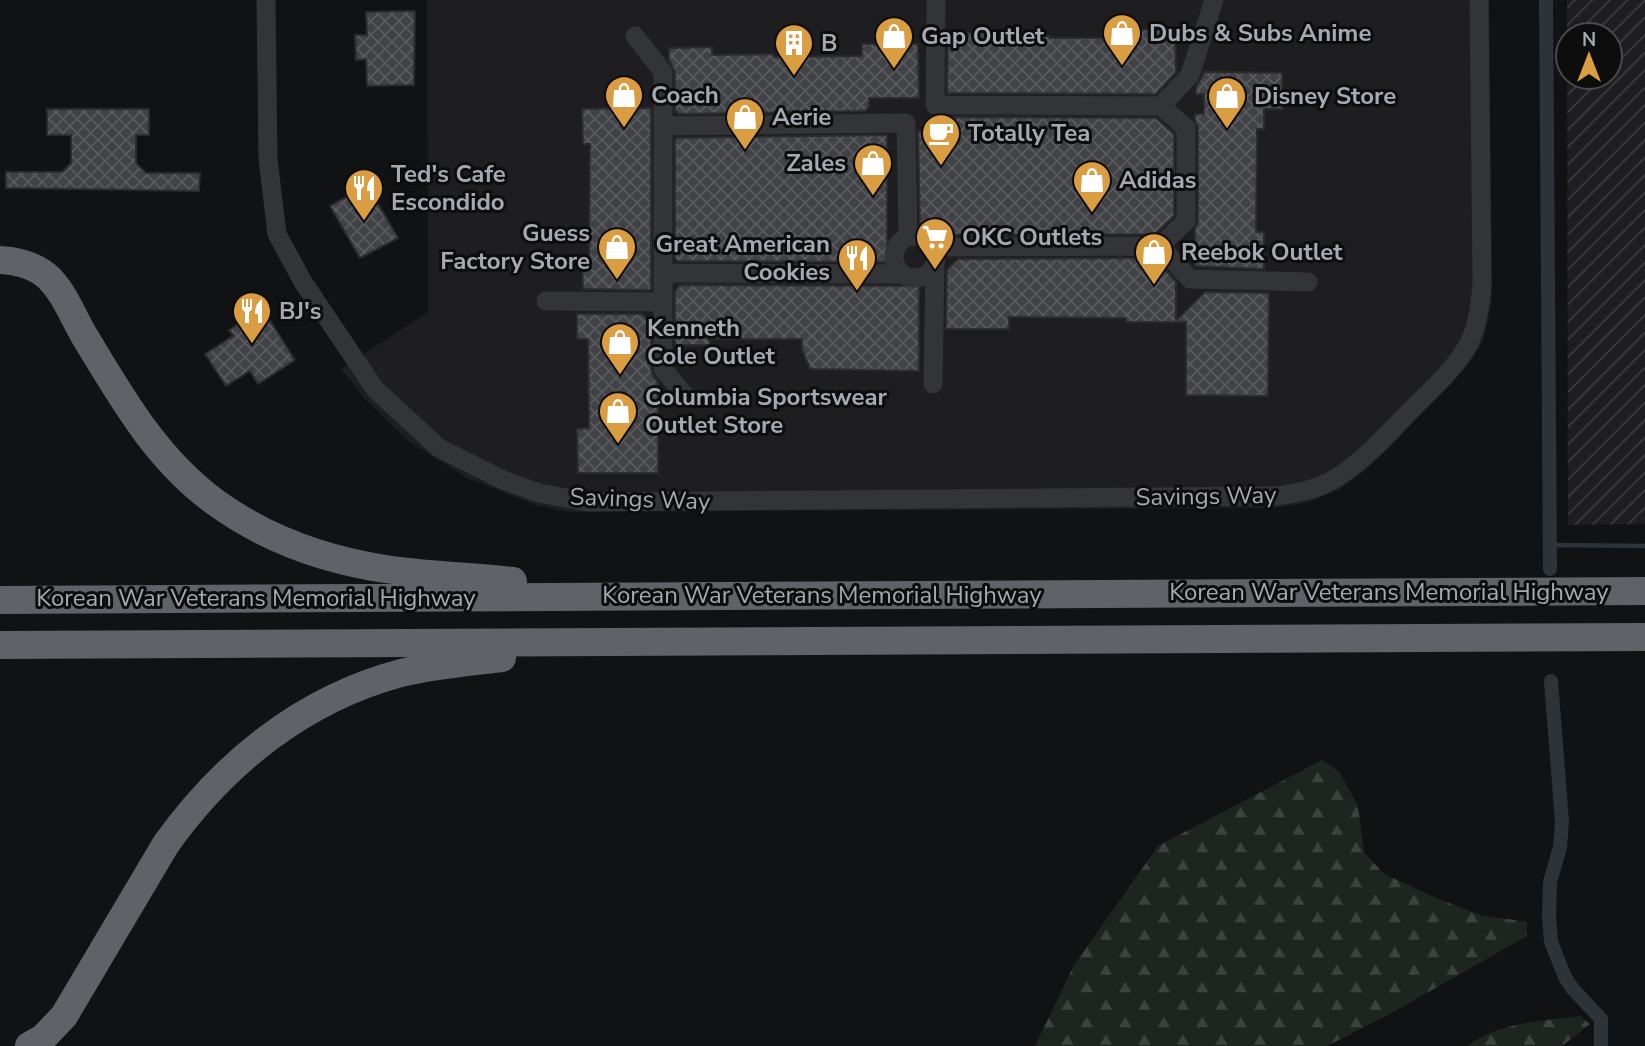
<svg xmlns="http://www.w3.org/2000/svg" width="1645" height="1046" font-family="'Nunito Sans',sans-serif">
  <defs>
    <pattern id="industrial-furrows" width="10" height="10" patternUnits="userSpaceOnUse" patternTransform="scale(1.75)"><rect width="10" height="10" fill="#1e1e20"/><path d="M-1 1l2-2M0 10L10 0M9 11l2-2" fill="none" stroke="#3c3c3e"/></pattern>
    <pattern id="forest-firs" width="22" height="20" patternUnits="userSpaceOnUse" patternTransform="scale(1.75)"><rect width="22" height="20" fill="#1e251f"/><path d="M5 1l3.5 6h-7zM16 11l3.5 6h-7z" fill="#3c423d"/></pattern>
    <pattern id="building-cross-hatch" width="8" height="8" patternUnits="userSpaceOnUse" patternTransform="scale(1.75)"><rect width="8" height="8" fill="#414246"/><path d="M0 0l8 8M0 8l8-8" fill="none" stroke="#595a5e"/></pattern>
  </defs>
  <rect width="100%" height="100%" fill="#111213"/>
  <path fill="#1e1e20" d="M 427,0 L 1489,0 L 1492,302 L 1483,341 L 1471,361 L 1395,442 L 1366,470 L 1340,489 L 1307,503 L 1274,508 L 569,512 L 535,505 L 467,478 L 408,441 L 365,399 L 341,369 L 428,312 Z"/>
  <path fill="url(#industrial-furrows)" fill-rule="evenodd" d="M 1567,0 L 1645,0 L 1645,524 L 1568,525 ZM 1568,35 L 1610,35 L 1610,77 L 1568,77 Z"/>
  <path fill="url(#forest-firs)" d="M 1322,760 L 1339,771 L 1358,806 L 1364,852 L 1383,873 L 1434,897 L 1480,915 L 1527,922 L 1527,936 L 1388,1015 L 1327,1046 L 1035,1046 L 1074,965 L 1158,846 Z
    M 1580,1016 L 1590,1024 L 1562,1046 L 1467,1046 C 1499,1022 1541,1021 1580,1016 Z"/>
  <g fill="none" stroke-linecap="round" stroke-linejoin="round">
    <path stroke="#2c343a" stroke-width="4.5" d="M 1549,545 L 1645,546"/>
    <path stroke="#2c343a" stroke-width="14" d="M 1546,0 L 1550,569
      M 1551,681 L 1562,822 L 1560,847 L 1550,882 L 1549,916 L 1551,942 L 1565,977 L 1572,988 L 1601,1019 L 1601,1046"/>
  </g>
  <path fill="url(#building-cross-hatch)" stroke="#2c2c2e" stroke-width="2" d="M 415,11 L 414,85 L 367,86 L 366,59 L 356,60 L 355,35 L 367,35 L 366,12 Z
    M 1175,29 L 1176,72 L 1156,94 L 947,93 L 948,33 L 992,32 L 992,36 L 1050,36 L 1050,38 L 1132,38 L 1132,30 Z
    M 862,44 L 918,44 L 919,98 L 869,98 L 869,107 L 865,111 L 679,114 L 675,110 L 675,72 L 669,60 L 669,48 L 712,47 L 712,55 L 773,54 L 774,57 L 862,56 Z
    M 1204,72 L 1282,73 L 1283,109 L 1264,109 L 1264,129 L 1257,129 L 1256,232 L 1264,232 L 1264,269 L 1195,266 L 1195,229 L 1198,221 L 1198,128 L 1195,120 L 1195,114 L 1204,114 L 1204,94 L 1196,94 L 1196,87 L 1201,79 Z
    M 651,108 L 651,290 L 583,289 L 582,266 L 589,266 L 590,144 L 583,144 L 582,109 Z
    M 47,109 L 149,109 L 149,135 L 136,135 L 136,163 L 146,173 L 200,173 L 199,191 L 6,188 L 6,172 L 62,172 L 71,163 L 71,135 L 47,135 Z
    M 942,117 L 1156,118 L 1174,134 L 1174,216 L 1155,234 L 941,235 L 941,230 L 920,230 L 918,131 L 937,131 L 938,120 Z
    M 887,135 L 887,262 L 677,261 L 675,259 L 675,140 L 677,138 Z
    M 367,185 L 398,238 L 360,258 L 330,206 Z
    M 1155,258 L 1176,282 L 1176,321 L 1205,292 L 1269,293 L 1268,396 L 1186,395 L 1186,322 L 1126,322 L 1126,318 L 1009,317 L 1009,329 L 946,329 L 947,270 L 958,259 Z
    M 910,284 L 919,284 L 919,371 L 810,369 L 802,349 L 802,339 L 709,339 L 710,345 L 675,345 L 675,291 L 680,285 L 903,286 Z
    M 262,308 L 295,360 L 258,384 L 250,371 L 226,386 L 205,354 L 233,336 L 229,330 Z
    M 577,314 L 642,314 L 651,322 L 651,369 L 653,376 L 658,382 L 658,473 L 578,473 L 577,429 L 589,428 L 588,339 L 577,339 Z"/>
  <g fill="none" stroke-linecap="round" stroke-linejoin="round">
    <path stroke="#333437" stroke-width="19" d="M 266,0 L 268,159 L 277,234 L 303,282 L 375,389 L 439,448 L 503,480 L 539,493 L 587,502 L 1277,496 C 1295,493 1312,491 1329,482 C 1362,464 1387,434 1413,408 C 1433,388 1456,368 1469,343 C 1478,324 1480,306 1482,285 L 1479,0
      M 936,0 L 935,105 L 1161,106
      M 635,36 L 663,72 L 663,369 L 686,397
      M 663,126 L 906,123 L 908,237
      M894 257a21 21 0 1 1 42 0a21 21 0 1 1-42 0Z
      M 1160,246 L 1186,221 L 1186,128 L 1161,106 L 1190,75 L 1214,0
      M 934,247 L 1160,246 L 1190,279 L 1308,282
      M 663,273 L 903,274
      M 546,301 L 663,302
      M 933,384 L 935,265"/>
    <path stroke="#606268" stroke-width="28" d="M 0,260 C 18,261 35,265 49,278 C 65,294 73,317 85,337 C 122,398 156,459 215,502 C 267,540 328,561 392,570 C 432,575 473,577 513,581
      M 0,600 L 1645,591
      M 0,645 L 1645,637
      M 29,1046 L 43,1038 L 64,1016 L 166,844 C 224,763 303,699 401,673 C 433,665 468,662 502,658"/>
  </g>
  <defs>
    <symbol id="shop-pin" viewBox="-11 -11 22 30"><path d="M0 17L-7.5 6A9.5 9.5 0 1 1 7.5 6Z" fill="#db9d41" stroke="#0d0d0e"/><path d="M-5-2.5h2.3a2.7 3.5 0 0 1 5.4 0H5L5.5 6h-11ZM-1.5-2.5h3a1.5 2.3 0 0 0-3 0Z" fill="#fff"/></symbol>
    <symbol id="building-pin" viewBox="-11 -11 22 30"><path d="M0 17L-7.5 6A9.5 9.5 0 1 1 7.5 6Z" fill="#db9d41" stroke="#0d0d0e"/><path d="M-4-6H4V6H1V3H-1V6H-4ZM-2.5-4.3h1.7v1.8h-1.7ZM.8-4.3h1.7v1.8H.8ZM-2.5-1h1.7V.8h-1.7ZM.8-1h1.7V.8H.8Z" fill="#fff"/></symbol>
    <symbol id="cafe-pin" viewBox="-11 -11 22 30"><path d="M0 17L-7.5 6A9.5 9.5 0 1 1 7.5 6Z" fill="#db9d41" stroke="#0d0d0e"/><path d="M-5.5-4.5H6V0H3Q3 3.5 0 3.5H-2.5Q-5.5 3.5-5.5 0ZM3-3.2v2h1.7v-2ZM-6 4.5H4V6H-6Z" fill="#fff"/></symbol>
    <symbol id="restaurant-pin" viewBox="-11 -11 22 30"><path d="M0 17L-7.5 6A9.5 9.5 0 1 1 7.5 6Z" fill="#db9d41" stroke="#0d0d0e"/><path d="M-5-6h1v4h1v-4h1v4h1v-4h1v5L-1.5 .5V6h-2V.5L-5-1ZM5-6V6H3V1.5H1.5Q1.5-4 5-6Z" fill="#fff"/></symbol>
    <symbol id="supermarket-pin" viewBox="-11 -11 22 30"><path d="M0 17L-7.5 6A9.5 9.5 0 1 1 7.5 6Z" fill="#db9d41" stroke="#0d0d0e"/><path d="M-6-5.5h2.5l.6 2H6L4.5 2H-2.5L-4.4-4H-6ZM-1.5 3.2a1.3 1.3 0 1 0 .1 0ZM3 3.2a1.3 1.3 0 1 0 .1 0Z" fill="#fff"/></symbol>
  </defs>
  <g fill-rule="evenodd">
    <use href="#shop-pin" x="1100" y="11" width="44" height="60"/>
    <use href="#shop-pin" x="872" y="14" width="44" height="60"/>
    <use href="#building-pin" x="772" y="21" width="44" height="60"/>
    <use href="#shop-pin" x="602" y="73" width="44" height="60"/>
    <use href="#shop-pin" x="1205" y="74" width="44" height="60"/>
    <use href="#shop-pin" x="723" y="95" width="44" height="60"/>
    <use href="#cafe-pin" x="919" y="111" width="44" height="60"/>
    <use href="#shop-pin" x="851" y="141" width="44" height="60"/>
    <use href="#shop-pin" x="1070" y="158" width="44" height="60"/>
    <use href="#restaurant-pin" x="342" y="166" width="44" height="60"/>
    <use href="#supermarket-pin" x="913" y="215" width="44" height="60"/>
    <use href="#shop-pin" x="595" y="225" width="44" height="60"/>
    <use href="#shop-pin" x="1132" y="230" width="44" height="60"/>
    <use href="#restaurant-pin" x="835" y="236" width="44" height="60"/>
    <use href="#restaurant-pin" x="230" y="289" width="44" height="60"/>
    <use href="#shop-pin" x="598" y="320" width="44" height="60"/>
    <use href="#shop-pin" x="596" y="389" width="44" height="60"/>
  </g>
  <g text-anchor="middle" stroke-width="6" stroke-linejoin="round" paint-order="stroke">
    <g font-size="24" font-weight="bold" fill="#a5a9b2" stroke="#0d0d0e" text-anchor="start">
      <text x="1149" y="41">Dubs &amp; Subs Anime</text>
      <text x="921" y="44">Gap Outlet</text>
      <text x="821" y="51">B</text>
      <text x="651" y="103">Coach</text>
      <text x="1254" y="104">Disney Store</text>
      <text x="772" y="125">Aerie</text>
      <text x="968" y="141">Totally Tea</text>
      <text x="846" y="171" text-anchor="end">Zales</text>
      <text x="391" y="182">Ted's Cafe<tspan x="391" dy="28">Escondido</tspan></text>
      <text x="1119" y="188">Adidas</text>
      <text x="590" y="241" text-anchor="end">Guess<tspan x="590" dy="28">Factory Store</tspan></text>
      <text x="962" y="245">OKC Outlets</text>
      <text x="830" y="252" text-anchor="end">Great American<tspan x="830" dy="28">Cookies</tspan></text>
      <text x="1181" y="260">Reebok Outlet</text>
      <text x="279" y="319">BJ's</text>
      <text x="647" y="336">Kenneth<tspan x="647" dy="28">Cole Outlet</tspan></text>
      <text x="645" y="405">Columbia Sportswear<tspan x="645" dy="28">Outlet Store</tspan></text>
    </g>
    <g font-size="24" fill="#a5a9b2" stroke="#0d0d0e">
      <text transform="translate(1206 496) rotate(-1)" y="8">Savings Way</text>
      <text transform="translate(640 499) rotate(2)" y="8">Savings Way</text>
      <text x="1389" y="600">Korean War Veterans Memorial Highway</text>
      <text x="822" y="603">Korean War Veterans Memorial Highway</text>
      <text x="256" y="606">Korean War Veterans Memorial Highway</text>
    </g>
  </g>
  <g transform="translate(1589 56)"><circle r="33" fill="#0d0d0e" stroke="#4a4b50" stroke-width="2"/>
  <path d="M0-5L12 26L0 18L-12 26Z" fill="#db9d41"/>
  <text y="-10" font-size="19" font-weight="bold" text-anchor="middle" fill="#a5a9b2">N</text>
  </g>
</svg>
